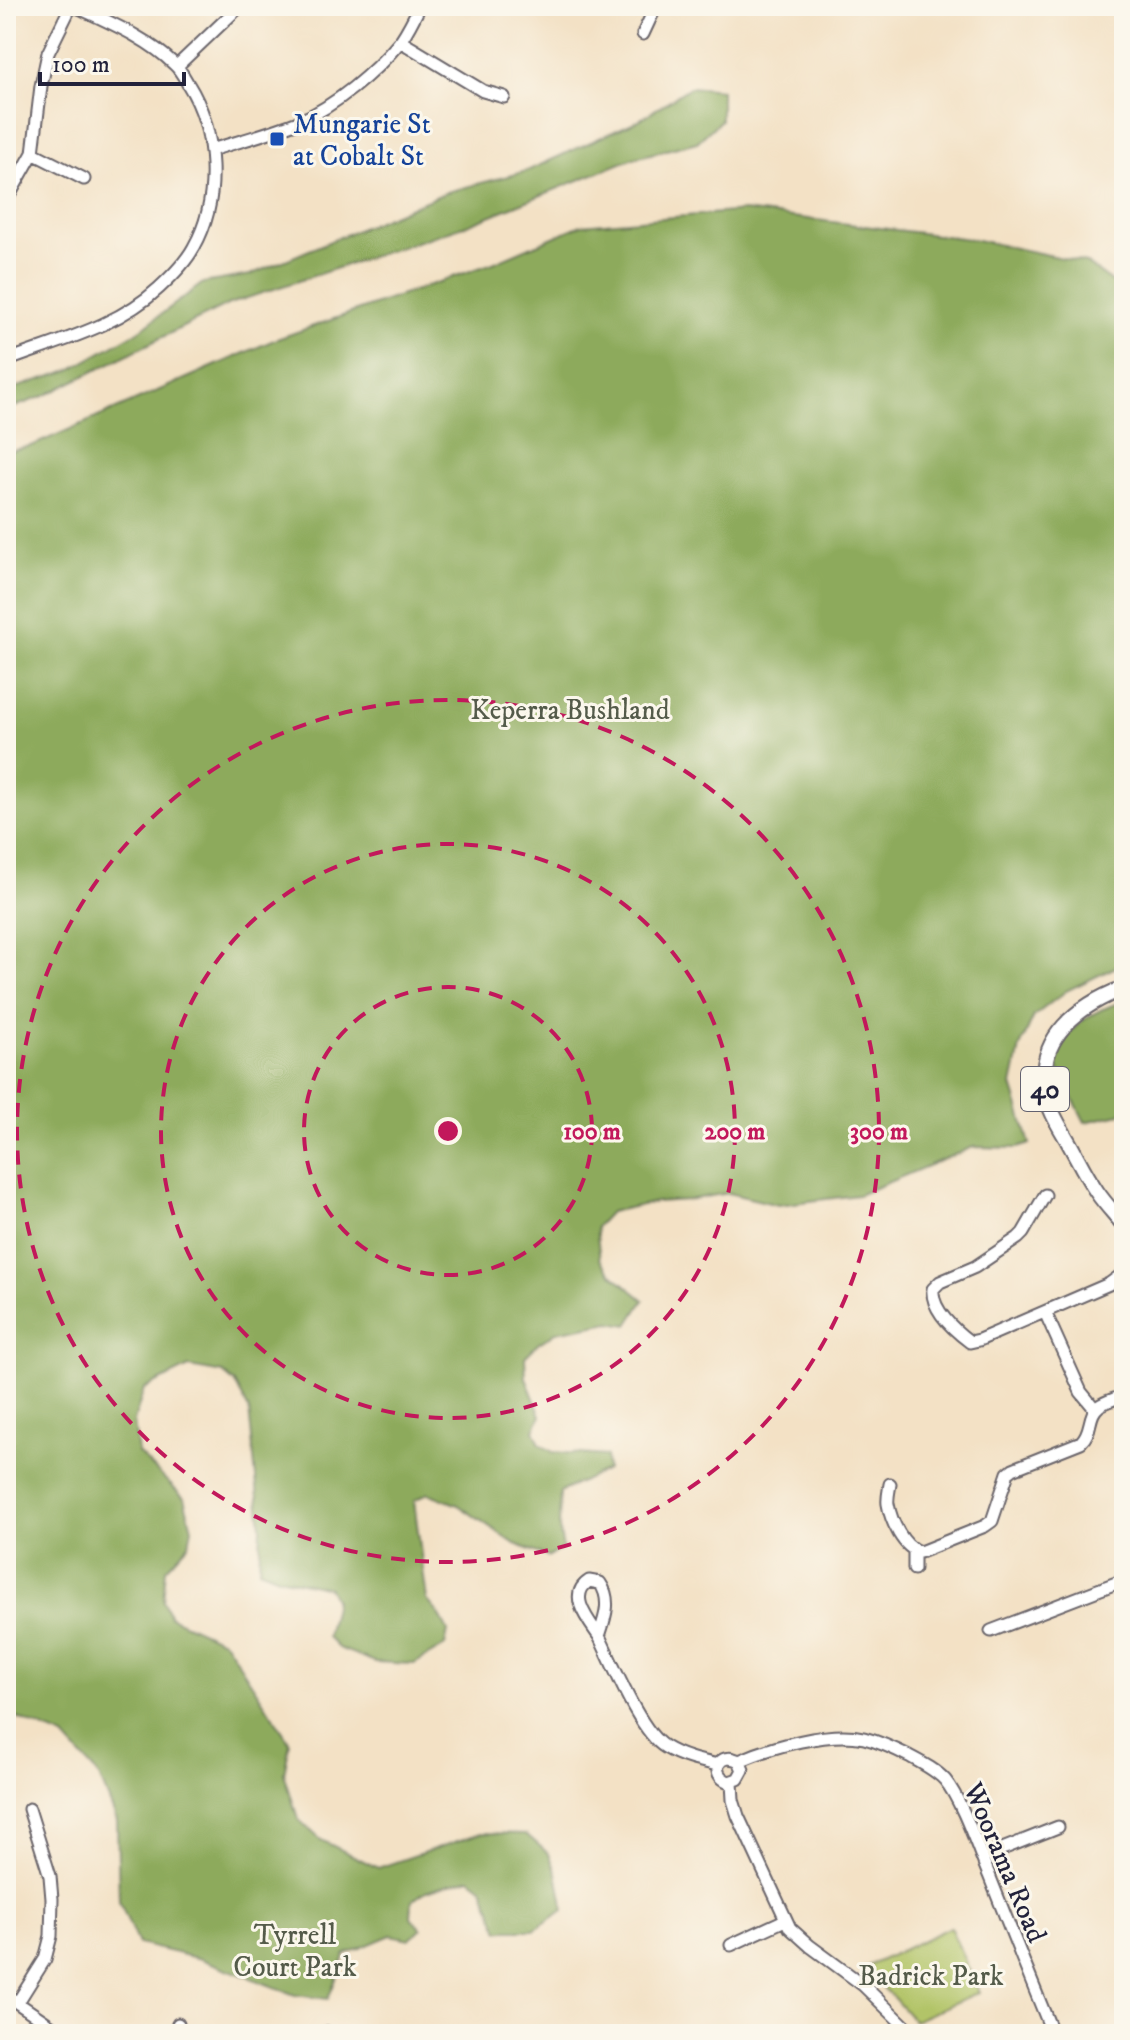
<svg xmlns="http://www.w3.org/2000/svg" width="1130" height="2040" font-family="'IM FELL DW Pica',serif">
  <rect width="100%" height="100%" fill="#fbf7ec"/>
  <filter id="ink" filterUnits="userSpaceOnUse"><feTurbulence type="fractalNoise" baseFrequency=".0125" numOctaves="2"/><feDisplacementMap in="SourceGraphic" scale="16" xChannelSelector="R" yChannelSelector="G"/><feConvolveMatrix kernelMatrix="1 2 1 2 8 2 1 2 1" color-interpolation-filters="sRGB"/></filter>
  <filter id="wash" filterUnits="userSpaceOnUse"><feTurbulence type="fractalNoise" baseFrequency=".006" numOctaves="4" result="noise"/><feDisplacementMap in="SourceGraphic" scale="32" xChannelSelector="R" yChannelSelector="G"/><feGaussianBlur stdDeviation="1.8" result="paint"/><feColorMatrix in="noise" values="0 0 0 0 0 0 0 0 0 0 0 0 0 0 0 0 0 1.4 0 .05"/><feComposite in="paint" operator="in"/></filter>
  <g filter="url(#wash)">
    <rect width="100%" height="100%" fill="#f3e1c5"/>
    <path fill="#b2c467" stroke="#6a7351" stroke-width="2" d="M 950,1927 L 979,1992 L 914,2021 L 892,1996 L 862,1969 Z"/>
    <path fill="#8daa5c" stroke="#58664c" stroke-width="2" d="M 690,87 L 721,90 L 721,120 L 697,142 L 631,159 L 467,225 L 229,304 L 44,396 L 6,410 L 6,391 L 70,370 L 140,330 L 203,283 L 250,275 L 447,192 L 527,171 L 639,120 Z
      M 744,211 L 977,240 L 1086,263 L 1124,291 L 1124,963 L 1066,991 L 1034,1016 L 1020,1047 L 1012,1085 L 1030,1144 L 1017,1148 L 973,1147 L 858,1195 L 778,1205 L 728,1193 L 688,1200 L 656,1202 L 610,1212 L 596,1227 L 600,1259 L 611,1273 L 644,1300 L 628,1325 L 610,1322 L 556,1332 L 538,1344 L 525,1357 L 526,1378 L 541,1416 L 534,1430 L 540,1444 L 553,1452 L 606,1456 L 607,1470 L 560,1492 L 559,1528 L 563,1548 L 548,1557 L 515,1544 L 458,1505 L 428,1493 L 414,1501 L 427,1600 L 439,1614 L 448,1631 L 445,1646 L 414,1664 L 375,1662 L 338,1648 L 327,1637 L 335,1601 L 329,1588 L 279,1577 L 259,1569 L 261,1527 L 249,1410 L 235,1383 L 223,1373 L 189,1367 L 144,1389 L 134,1421 L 138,1453 L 184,1498 L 192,1528 L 189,1544 L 166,1569 L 163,1601 L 170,1617 L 225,1642 L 290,1743 L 284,1773 L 298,1819 L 321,1840 L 378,1868 L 481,1833 L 526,1834 L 549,1854 L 557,1873 L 564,1910 L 534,1930 L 499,1930 L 483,1888 L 470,1878 L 426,1891 L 412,1901 L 411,1917 L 421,1929 L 409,1939 L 391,1935 L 346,1954 L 328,1999 L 295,1995 L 201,1959 L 138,1944 L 119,1901 L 117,1821 L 99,1776 L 64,1737 L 16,1717 L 6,1719 L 6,452 L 34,445 L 274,340 L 493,263 L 581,225 Z
      M 1124,1001 L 1124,1064 L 1120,1073 L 1124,1084 L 1124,1109 L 1120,1114 L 1085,1122 L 1055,1063 C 1067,1025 1088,1013 1124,1001 Z"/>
  </g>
  <g filter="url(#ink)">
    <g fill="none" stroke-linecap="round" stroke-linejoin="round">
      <defs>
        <path id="minor" d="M 643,34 L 656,6
          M 400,41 L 483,91 L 504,97
          M 177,66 L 240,6
          M 211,150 C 240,141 271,133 300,121 C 335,106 374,73 398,44 C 407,33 413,19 420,6
          M 33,153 L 84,179
          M 6,201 L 33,153 L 41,86 L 48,53 L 71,6
          M 6,361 C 58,341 117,327 159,288 C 171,277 186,262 194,247 C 221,199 217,130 188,84 C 184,77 180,69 174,64 C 146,37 110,23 75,6
          M 1045,1195 L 1023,1233 L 1018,1238 L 975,1267 L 940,1282 L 933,1289 C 931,1309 954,1330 970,1342 L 979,1340 L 1109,1284 L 1124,1273
          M 1045,1312 L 1081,1392 L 1095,1409
          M 890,1484 C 889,1491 887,1498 888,1504 C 891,1521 903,1548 920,1552 L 985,1526 L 992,1521 L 1008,1473 L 1013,1469 L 1081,1442 C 1093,1431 1087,1415 1099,1406 C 1106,1401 1116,1399 1124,1395
          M 914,1569 L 914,1551
          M 589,1581 L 600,1583 C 612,1600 605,1618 599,1636 C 588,1620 567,1595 589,1581 Z
          M 991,1631 L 1124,1580
          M 599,1636 C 613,1664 640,1732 665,1747 C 681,1757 700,1761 718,1765
          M 739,1761 L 743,1770 L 738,1779 L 729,1782 C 708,1774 719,1750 739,1761 C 771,1747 829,1730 864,1738 C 880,1742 895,1749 909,1756 C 922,1763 936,1770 945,1780 C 962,1801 978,1849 989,1875 C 1010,1928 1031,1981 1053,2034
          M 732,1782 L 733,1800 L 738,1816 L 790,1928 L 810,1946 L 863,1985 L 913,2034
          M 982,1857 L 1058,1827
          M 731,1945 L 785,1920
          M 6,1995 L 63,2034
          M 18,2002 L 45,1959 L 51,1936 L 52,1899 L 50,1876 L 29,1809
          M 174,2034 L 178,2024
          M 327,2034 L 327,2032"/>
        <path id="major" d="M 1124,988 C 1079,1005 1035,1038 1046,1092 C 1049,1111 1060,1127 1069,1143 C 1078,1159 1086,1176 1097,1192 C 1105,1204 1115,1214 1124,1225"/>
      </defs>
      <use href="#minor" stroke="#6b656b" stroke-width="15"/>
      <use href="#major" stroke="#6b656b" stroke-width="18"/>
      <use href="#minor" stroke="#fff" stroke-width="11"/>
      <use href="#major" stroke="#fff" stroke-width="14"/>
    </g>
  </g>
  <g fill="none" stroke="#c2185b" stroke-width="4" stroke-dasharray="14 10">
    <circle cx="448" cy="1131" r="144"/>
    <circle cx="448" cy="1131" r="287"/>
    <circle cx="448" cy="1131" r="431"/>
  </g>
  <rect fill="#1a4fb4" stroke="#fbf7ec" stroke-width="3" x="269" y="131" width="16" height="16" rx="4"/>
  <g text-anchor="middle" stroke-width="6" stroke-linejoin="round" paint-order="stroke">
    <rect fill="#fbf7ec" stroke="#636270" stroke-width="2" x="1021" y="1067" width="48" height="44" rx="6"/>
    <g font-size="26" font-weight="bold" fill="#22223b">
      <text x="1045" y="1098">40</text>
    </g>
    <g font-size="28" fill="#164399" stroke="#fbf7ec" text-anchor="start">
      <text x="293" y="133">Mungarie St<tspan x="293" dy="32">at Cobalt St</tspan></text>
    </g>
    <g font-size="28" fill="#545b4a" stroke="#fbf7ec">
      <text x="570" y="719">Keperra Bushland</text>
      <text x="295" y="1944">Tyrrell<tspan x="295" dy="32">Court Park</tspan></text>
      <text x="931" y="1985">Badrick Park</text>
    </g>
    <g font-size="28" fill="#22223b" stroke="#fbf7ec">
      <text transform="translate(1006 1862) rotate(67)" y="10">Woorama Road</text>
    </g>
  </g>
  <circle cx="448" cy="1131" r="12" fill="#c2185b" stroke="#fbf7ec" stroke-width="4"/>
  <g font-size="24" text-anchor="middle" font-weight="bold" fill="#c2185b" stroke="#fbf7ec" stroke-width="6" stroke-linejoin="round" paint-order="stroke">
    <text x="592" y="1139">100 m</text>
    <text x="735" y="1139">200 m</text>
    <text x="879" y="1139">300 m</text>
  </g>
  <rect width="1130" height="2040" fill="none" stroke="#fbf7ec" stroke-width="32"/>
  <path d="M40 72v12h144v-12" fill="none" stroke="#22223b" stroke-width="4"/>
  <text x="52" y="72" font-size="24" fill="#22223b" stroke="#fbf7ec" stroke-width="6" paint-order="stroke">100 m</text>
</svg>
